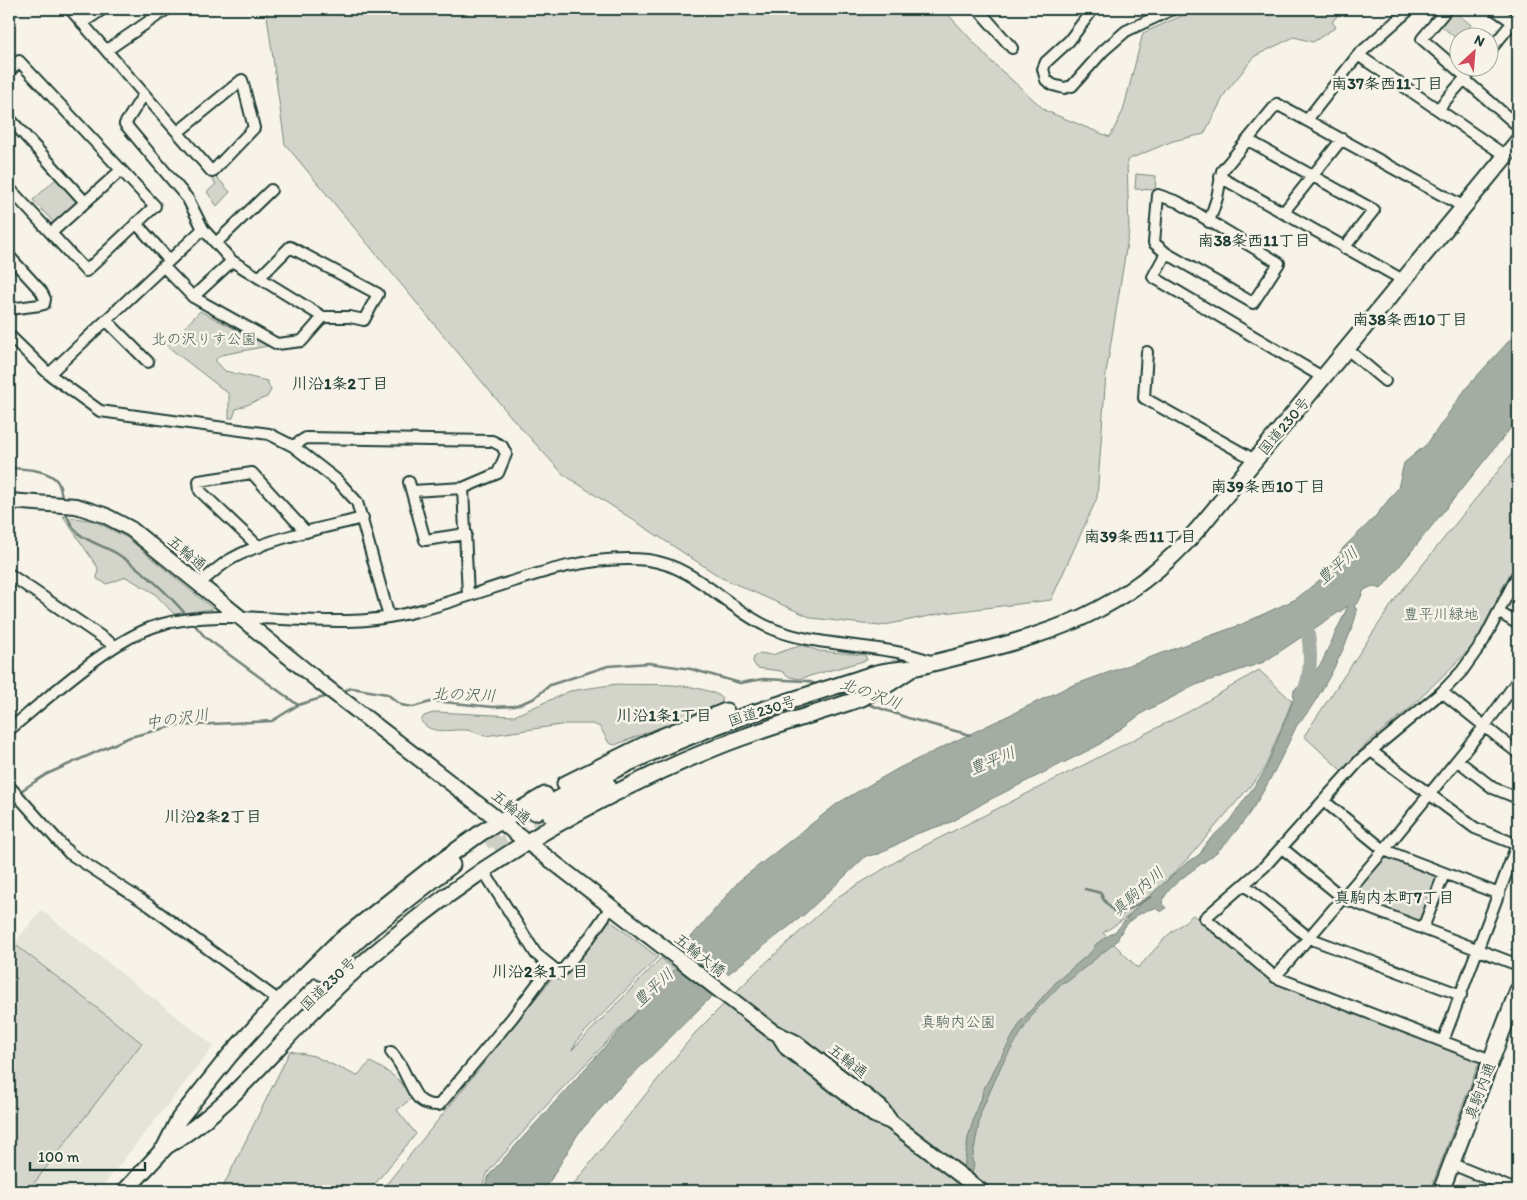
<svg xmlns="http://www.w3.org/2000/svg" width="1527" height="1200" font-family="Itim,'Klee One',sans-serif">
  <rect width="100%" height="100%" fill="#f7f3e8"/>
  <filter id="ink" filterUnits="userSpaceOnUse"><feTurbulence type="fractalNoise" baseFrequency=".02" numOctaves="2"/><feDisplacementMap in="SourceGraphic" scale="10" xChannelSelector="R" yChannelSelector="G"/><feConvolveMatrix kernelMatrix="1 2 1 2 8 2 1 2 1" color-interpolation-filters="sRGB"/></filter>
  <g filter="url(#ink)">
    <path fill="#e5e4d9" d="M 41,910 L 214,1046 L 99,1191 L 9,1191 L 9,950 Z
      M 1463,1176 L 1501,1191 L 1455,1191 L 1460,1178 Z"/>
    <path fill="#d3d5ca" stroke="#79897f" d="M 266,9 L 943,9 L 992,62 L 1046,111 L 1110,137 L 1123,111 L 1143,33 L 1197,9 L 1343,9 L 1332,22 L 1336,27 L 1313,42 L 1294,37 L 1255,56 L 1226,92 L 1204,134 L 1173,141 L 1127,160 L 1129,231 L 1106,373 L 1097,498 L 1051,600 L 944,613 L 880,626 L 812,618 L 722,578 L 563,474 L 512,418 L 285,144 Z
      M 1452,9 L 1471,25 L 1458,40 L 1439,24 Z
      M 1136,174 L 1156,176 L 1155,190 L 1135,189 Z
      M 216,176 L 230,192 L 217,206 L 207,192 L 216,184 L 212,179 Z
      M 58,177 L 81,202 L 56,225 L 33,200 Z
      M 200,311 L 268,346 L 221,355 L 215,360 L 225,371 L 267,381 L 271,390 L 267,397 L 236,409 L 233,418 L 229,418 L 229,394 L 167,346 Z
      M 1518,446 L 1518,560 L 1502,588 L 1481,638 L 1409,709 L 1366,744 L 1342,771 L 1304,736 L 1396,598 Z
      M 63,516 L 94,521 L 126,537 L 213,609 L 174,614 L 154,593 L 126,577 L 107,584 L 97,579 L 98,568 Z
      M 802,645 L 819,651 L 865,655 L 867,660 L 799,679 L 790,677 L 781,671 L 757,668 L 753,662 L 754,656 L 760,653 L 772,655 Z
      M 1259,670 L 1292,701 L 1264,770 L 1189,857 L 1139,909 L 1103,933 L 1138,968 L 1167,936 L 1193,915 L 1274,981 L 1480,1060 L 1430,1191 L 568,1191 L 695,1033 L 760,968 L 839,896 L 910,853 L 1190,711 Z
      M 617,684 C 650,686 691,680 722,697 L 722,703 L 615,745 L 609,743 L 600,727 L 593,724 L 567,724 L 485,736 C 481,735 478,733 474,732 C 458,725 434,739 421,721 L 424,716 L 436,712 L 514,716 L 570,691 Z
      M 1387,856 L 1437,877 L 1419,922 L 1354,897 L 1354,893 Z
      M 608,919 L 658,957 L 579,1038 L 572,1050 L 661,958 L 676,970 L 553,1098 L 488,1172 L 480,1191 L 381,1191 L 553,977 L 560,981 Z
      M 17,946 L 142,1043 L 28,1191 L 9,1191 L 9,956 Z
      M 290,1051 L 314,1056 L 357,1076 L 370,1062 C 386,1070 405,1081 412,1098 L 397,1110 L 416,1134 L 369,1191 L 221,1191 Z"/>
    <path fill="#a4ada3" stroke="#6f8077" d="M 1518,331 L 1518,419 L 1381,589 L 1373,586 L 1364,590 L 1359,601 L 1354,606 L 1357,610 C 1353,636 1316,707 1297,725 C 1276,769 1255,814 1220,849 C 1205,864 1167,883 1162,903 L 1166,908 L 1161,912 L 1155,908 C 1137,912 1123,924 1117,941 L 1067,982 L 1063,982 L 1034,1012 L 1002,1064 L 981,1112 L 972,1161 L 974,1164 L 969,1191 L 961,1191 L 968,1138 L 979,1101 L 981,1101 L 983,1090 L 1021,1021 L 1057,981 L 1092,951 L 1096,944 L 1117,930 L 1132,912 L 1184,865 L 1200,854 L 1207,842 L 1230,820 L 1265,771 L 1293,701 L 1294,690 L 1309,680 L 1322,662 L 1348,606 L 1264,662 L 1196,685 L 1144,712 L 1097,746 L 987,801 L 951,822 L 916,834 L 879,854 L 866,856 L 805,914 L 728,974 L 687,942 L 739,881 L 838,803 L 899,768 L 1068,687 L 1240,625 L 1296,599 L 1322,578 L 1343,548 L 1374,518 L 1398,488 L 1404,463 L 1427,444 L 1467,387 Z
      M 678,966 L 714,994 L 614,1093 L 578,1134 L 544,1191 L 482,1191 L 490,1174 Z"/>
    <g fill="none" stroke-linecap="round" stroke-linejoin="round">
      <path stroke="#6f8077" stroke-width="2.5" d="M 9,468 C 23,469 48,469 57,481 C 61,486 61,495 63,500
        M 65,510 C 68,520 71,526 78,533 C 88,542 104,546 116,553 C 144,571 167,592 188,617
        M 193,623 L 205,637 L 298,705
        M 340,692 L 352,688 L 387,694 L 401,705 L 413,707 L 434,701 L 493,707 L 514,706 L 533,699 L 550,685 L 608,666 L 649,663 L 691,669 L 740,683 L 763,679 L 807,681 L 818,685
        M 837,692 L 849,696
        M 865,703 L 908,718 L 970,735
        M 19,792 L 47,774 L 130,737 L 174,726 L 272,721 L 298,705 L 328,696
        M 1085,889 L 1101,893 L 1103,899 L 1118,916 L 1150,897"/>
      <path stroke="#a4ada3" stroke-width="14" d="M 1301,699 C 1314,673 1311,642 1304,615
        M 688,978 L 723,948"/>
      <path stroke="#cccfc4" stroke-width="15" stroke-dasharray="15 8" stroke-linecap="butt" d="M 485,843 L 526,813 L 532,812
        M 495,850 L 527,825 L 545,819"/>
      <defs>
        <path id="minor" d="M 70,9 L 212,172 L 254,128 L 242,80 L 178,132
          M 978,9 L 1012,48
          M 1093,9 L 1069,41 L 1046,62 L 1043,69 L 1046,80 L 1053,85 L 1064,88 L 1072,86 L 1103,51 L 1126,31 L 1173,9
          M 1447,9 L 1422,39 L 1466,77
          M 1494,9 L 1517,25
          M 82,23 L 103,9
          M 107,50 L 167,9
          M 1490,50 L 1513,22
          M 1358,55 L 1506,156
          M 9,72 L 19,61 L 155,206 L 86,271 L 9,188
          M 1464,79 L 1518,126
          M 144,94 L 125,124 L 188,199 L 203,229
          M 1438,109 L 1474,68
          M 9,118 L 85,202
          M 1307,120 L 1358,55 L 1410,9
          M 1248,140 L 1374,210 L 1344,248
          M 1220,177 L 1403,280
          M 1158,195 L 1178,202 L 1279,263 L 1253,303 L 1166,253 L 1154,243 Z
          M 1283,213 L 1342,139
          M 1209,222 L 1217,198 L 1222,171 L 1277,104 L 1464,207
          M 136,223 L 169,260
          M 52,232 L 120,171
          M 216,243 L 271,190
          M 1166,253 L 1153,277 L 1324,378
          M 9,256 L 41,291 L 45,299 L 44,304 L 40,305 L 9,309
          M 163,266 L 193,297 L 277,344 L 302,341 L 323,317 L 350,317 L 364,320 L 378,294 L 290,247 L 259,278
          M 193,297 L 232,261
          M 107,321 L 148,362
          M 9,335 L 49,374 L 100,411 L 269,434 L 293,446 L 338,481 L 357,502 L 389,617
          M 1347,349 L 1385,381
          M 1147,352 L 1144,398 L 1255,460
          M 49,374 L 203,229 L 232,261 L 323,317
          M 293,446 L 306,438 L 492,441 L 502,446 L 506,454 L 498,473 L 463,488 L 468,596
          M 409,482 L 425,540 L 466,534
          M 412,491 L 463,488
          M 259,547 L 200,491 L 199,481 L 252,473 L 306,532
          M 9,574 L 115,646
          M 199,584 C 210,575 221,564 233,558 C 269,538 323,528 363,518
          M 1500,613 L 1518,624
          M 1442,692 L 1518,753
          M 9,730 C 48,698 111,639 159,625 C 224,607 299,626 367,620 C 459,612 554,550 648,560 C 694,566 724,605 764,625 C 815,650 878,641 933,662
          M 1371,751 L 1475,828 L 1518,845
          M 1457,760 L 1493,788 L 1518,798
          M 9,786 L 69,853 L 150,906 L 279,1001
          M 1324,801 L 1384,850 L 1499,894
          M 1282,848 L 1343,898 L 1518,965
          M 483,870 L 536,954 L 557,971 L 561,972 L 590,937 L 611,907
          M 1245,885 L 1309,938 L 1461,995
          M 1423,928 L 1444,874
          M 1275,977 L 1384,850 L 1484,727 L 1518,680
          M 1443,1041 L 1518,842
          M 391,1052 C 397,1059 402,1067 406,1076 C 415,1093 417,1106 439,1105 L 512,1018 L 551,966
          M 1491,1060 L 1275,977 L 1205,918 L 1264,867 L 1360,760 L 1442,692 L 1462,671 L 1484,640 L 1518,574
          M 1452,1164 L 1518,1191"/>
        <path id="major" d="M 9,501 L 76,506 L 104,515 L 131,529 L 321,683 L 772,1031 L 795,1042 L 881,1108 L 891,1122
          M 779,1035 L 787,1048 L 874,1115 L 891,1122 L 981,1191"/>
        <path id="highway" d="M 869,690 L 887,685 L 910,670
          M 565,784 L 656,739 L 726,711
          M 535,812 C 594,778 655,749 719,725 C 770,706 822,691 873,674 C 889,669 906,670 921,666 C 1036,637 1118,622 1199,528 L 1518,141
          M 551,816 L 608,785
          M 322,973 L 373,927 L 452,865
          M 165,1147 L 179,1119 L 230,1055 L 279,1001 L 336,944 L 429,870 L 482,832 L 545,795
          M 165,1147 C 219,1116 259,1067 302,1022 C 327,996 354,970 382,947 C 483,861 599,794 722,745 C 767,727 816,714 862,698 L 877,689
          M 125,1191 L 171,1141
          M 1441,1191 L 1518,990"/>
      </defs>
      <use href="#minor" stroke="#1f3d34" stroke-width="14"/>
      <use href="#major" stroke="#1f3d34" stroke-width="18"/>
      <use href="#highway" stroke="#1f3d34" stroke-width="19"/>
      <use href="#minor" stroke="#f7f3e8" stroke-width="10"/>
      <use href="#major" stroke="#f7f3e8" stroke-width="14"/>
      <use href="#highway" stroke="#f7f3e8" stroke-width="15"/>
    </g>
  </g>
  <g text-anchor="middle" stroke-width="5" stroke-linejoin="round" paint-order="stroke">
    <g font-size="15" fill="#435b52" stroke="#f7f3e8">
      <text x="204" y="344">北の沢りす公園</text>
      <text x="1441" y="619">豊平川緑地</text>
      <text x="958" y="1027">真駒内公園</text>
    </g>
    <g font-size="15" fill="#1f3d34" stroke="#f7f3e8">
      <text transform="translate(1284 426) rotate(-50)" y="5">国道230号</text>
      <text transform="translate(187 553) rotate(40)" y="5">五輪通</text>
      <text transform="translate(762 711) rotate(-18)" y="5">国道230号</text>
      <text transform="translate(511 807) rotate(39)" y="5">五輪通</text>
      <text transform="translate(700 955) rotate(38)" y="5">五輪大橋</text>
      <text transform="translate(328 984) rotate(-44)" y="5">国道230号</text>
      <text transform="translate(848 1061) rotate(38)" y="5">五輪通</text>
      <text transform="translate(1480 1091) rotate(-69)" y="5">真駒内通</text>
    </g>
    <g font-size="16" font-weight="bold" fill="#1f3d34" stroke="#f7f3e8">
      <text x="1387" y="89">南37条西11丁目</text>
      <text x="1254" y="246">南38条西11丁目</text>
      <text x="1410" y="325">南38条西10丁目</text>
      <text x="340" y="389">川沿1条2丁目</text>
      <text x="1268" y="492">南39条西10丁目</text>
      <text x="1140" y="542">南39条西11丁目</text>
      <text x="664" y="721">川沿1条1丁目</text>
      <text x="213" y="822">川沿2条2丁目</text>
      <text x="1394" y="903">真駒内本町7丁目</text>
      <text x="540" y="977">川沿2条1丁目</text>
    </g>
    <g font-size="16" font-style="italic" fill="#405950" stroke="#f7f3e8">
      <text transform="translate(1337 565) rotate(-40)" y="6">豊平川</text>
      <text transform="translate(871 693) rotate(20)" y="6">北の沢川</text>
      <text transform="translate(464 694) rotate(2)" y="6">北の沢川</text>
      <text transform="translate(177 718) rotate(-8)" y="6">中の沢川</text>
      <text transform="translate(992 760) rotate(-22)" y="6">豊平川</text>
      <text transform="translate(1137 891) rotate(-42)" y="6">真駒内川</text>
      <text transform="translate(653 987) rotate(-42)" y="6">豊平川</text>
    </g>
  </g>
  <rect width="1527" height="1200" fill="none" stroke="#f7f3e8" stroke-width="30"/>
  <rect x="15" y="15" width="1497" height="1170" fill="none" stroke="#1f3d34" stroke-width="2" filter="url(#ink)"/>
  <g transform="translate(1474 52) rotate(26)"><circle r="24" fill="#f7f3e8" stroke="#a1aaa0"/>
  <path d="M0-4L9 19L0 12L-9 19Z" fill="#d1495b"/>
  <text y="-8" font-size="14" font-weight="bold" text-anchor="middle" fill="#1f3d34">N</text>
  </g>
  <path d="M30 1162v8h115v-8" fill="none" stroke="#1f3d34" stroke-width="2.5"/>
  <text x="38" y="1162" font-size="15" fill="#1f3d34" stroke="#f7f3e8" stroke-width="4" paint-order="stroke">100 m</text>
</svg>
